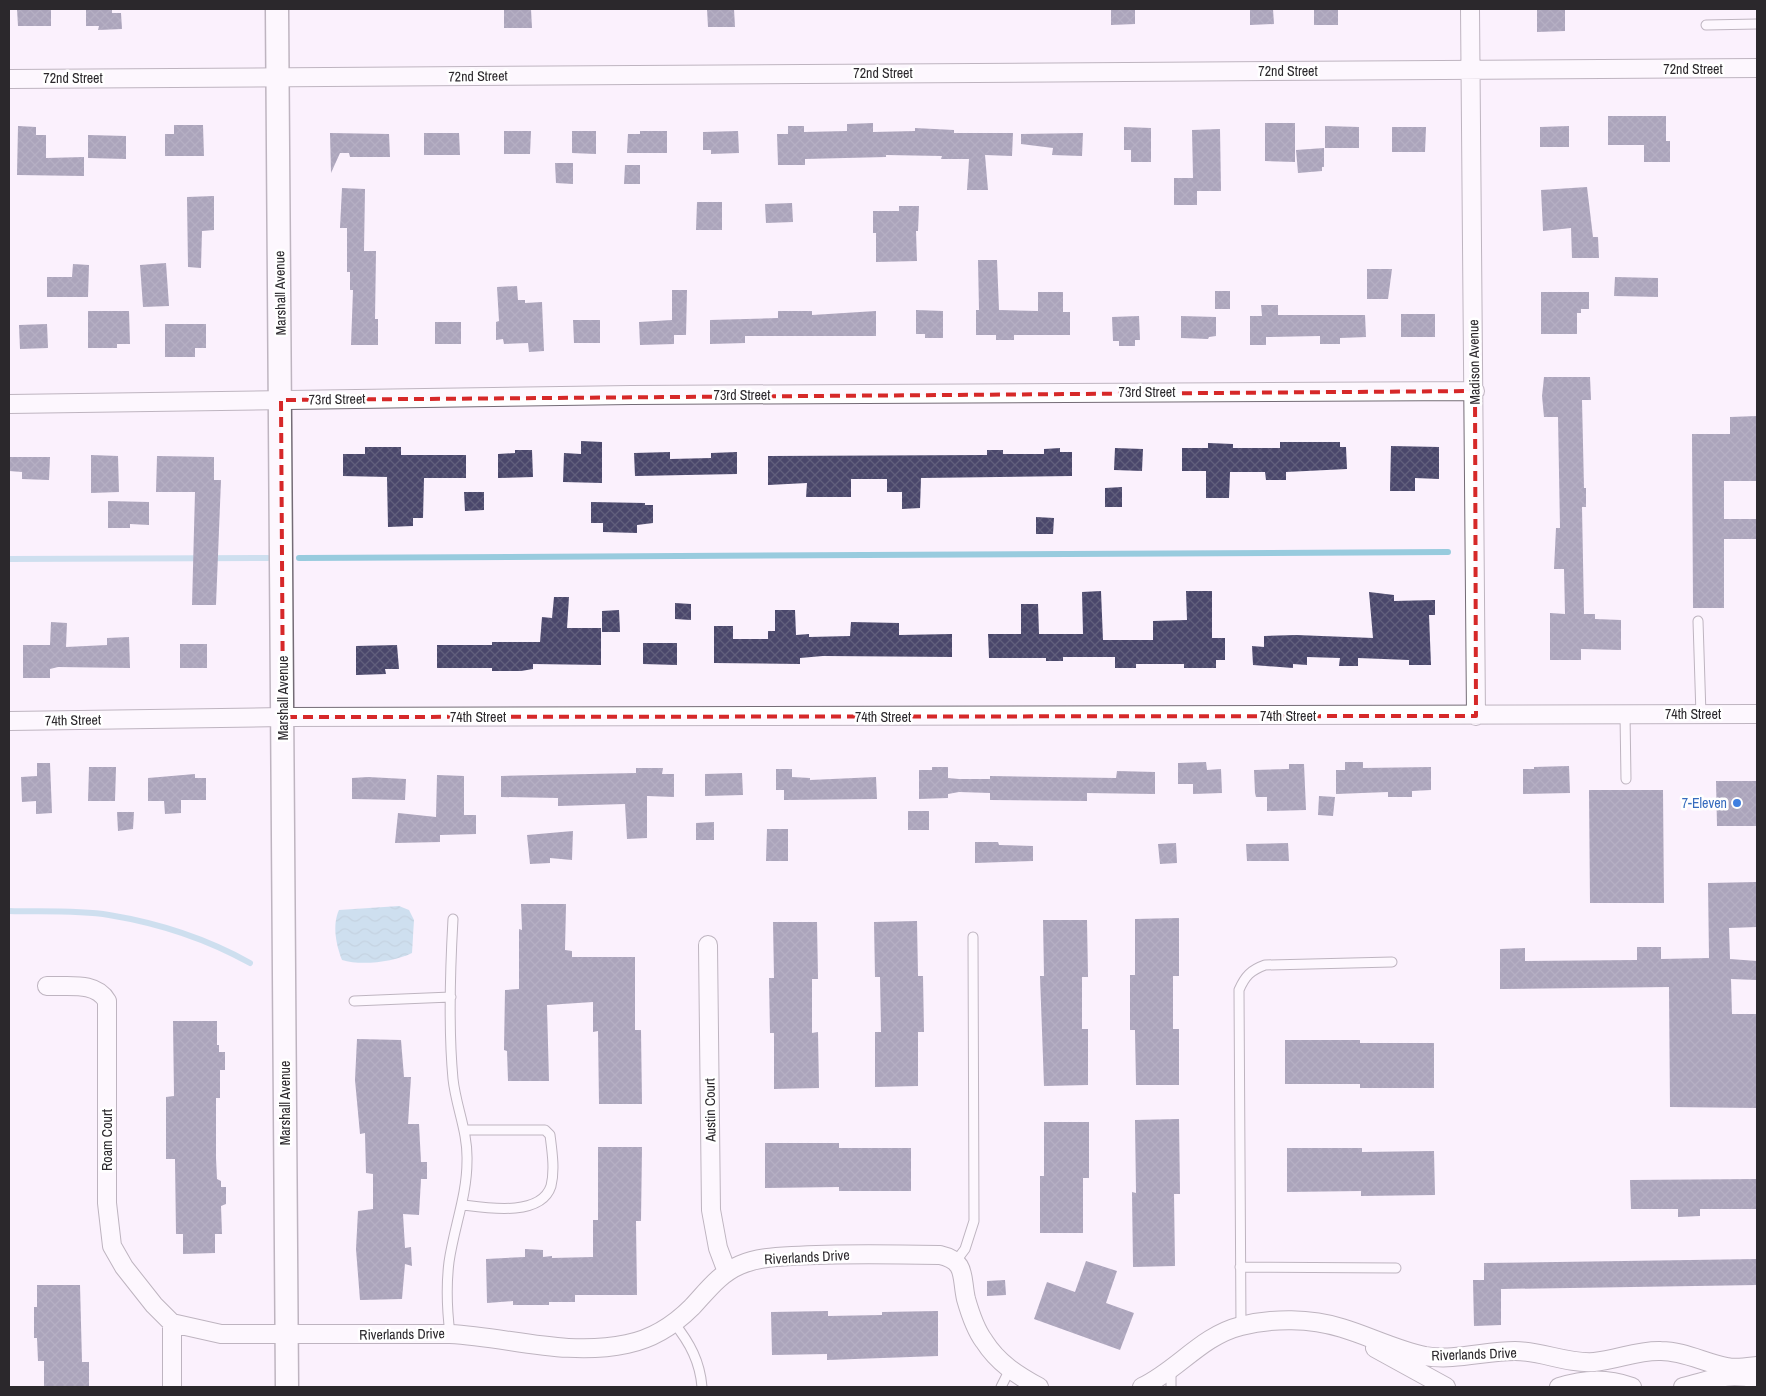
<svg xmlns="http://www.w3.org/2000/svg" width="1766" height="1396" font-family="'Archivo Narrow',sans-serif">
  <defs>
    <pattern id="water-waves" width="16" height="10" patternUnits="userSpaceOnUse" patternTransform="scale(1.25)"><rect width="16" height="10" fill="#98cbde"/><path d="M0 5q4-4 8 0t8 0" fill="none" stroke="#83aebf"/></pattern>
    <pattern id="building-cross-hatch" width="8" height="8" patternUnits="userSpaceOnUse" patternTransform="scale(1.25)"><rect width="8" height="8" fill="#4a476b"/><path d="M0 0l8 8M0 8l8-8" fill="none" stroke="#615f7c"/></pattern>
  </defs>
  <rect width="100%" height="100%" fill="#fbf1fd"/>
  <path fill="url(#water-waves)" d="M 399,906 L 409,910 L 414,920 L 412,953 C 394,962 361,966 342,960 C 336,945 332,925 339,910 Z"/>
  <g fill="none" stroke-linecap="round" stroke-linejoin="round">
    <path stroke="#98cbde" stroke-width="6" d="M 299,558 L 1448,552
      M 9,559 L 268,558
      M 9,911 C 41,912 77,910 109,915 C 158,923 207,939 250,963"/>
  </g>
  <path fill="url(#building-cross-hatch)" d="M 17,9 L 51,9 L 51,26 L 18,26 Z
    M 86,9 L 112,9 L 112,13 L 121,13 L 122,29 L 98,30 L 99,26 L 86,26 Z
    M 504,9 L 531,9 L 532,28 L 504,28 Z
    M 707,9 L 734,9 L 735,27 L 708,27 Z
    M 1111,9 L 1135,9 L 1135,24 L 1111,25 Z
    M 1250,9 L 1273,9 L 1274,24 L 1250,25 Z
    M 1314,9 L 1338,9 L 1338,25 L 1314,25 Z
    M 1537,9 L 1565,9 L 1565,31 L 1537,32 Z
    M 1608,116 L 1666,116 L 1666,141 L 1670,141 L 1670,162 L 1644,162 L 1644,145 L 1608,145 Z
    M 873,123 L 873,132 L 915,131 L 915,128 L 954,130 L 954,133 L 1013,133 L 1012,156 L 985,155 L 988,190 L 967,190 L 969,159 L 941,159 L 942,156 L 886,155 L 886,157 L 805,159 L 805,165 L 778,165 L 777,134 L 788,134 L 788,126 L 804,126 L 804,132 L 847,131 L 847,124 Z
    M 1265,123 L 1295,123 L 1295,162 L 1265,161 Z
    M 174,125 L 203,125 L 204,156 L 165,156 L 165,134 L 174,134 Z
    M 18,126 L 36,127 L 36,135 L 46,135 L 46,158 L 84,157 L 84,176 L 17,175 Z
    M 1325,126 L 1359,127 L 1359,148 L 1325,148 Z
    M 1569,126 L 1569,147 L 1540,147 L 1540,127 Z
    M 1124,127 L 1151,128 L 1151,162 L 1131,162 L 1131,150 L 1124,150 Z
    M 1392,127 L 1426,127 L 1425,152 L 1392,152 Z
    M 1220,129 L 1221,191 L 1197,191 L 1197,205 L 1174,205 L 1174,178 L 1193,178 L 1192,130 Z
    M 504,131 L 531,131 L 530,154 L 504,154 Z
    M 572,131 L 596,131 L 596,154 L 572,153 Z
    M 640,131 L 667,131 L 667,153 L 627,153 L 628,134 L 640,134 Z
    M 738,131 L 739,153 L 711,154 L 711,150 L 703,150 L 703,132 Z
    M 330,133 L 389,134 L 390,157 L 350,157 L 349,153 L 340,153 L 331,173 Z
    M 424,133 L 459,133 L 460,155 L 424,155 Z
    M 1083,133 L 1082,156 L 1052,155 L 1053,148 L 1021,144 L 1021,134 Z
    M 88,135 L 126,136 L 126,159 L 88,158 Z
    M 1324,148 L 1324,167 L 1322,167 L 1322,171 L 1298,173 L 1296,150 Z
    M 555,163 L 573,163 L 573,184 L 556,183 Z
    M 625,165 L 640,165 L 640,184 L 624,184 Z
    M 1587,187 L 1593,237 L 1598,237 L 1599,258 L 1572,258 L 1571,228 L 1543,231 L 1541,190 Z
    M 342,188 L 365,189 L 364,251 L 376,251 L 375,319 L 378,319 L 378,345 L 351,345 L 353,290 L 350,290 L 350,272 L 347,272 L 347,228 L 340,228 Z
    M 214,196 L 214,230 L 202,231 L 201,268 L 188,267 L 187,197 Z
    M 697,202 L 722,202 L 722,230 L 696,230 Z
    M 792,203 L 793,222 L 766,223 L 765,204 Z
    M 899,206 L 919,206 L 918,231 L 916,231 L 917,261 L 876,262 L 876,233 L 873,233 L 873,211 L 899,211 Z
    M 978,260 L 997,260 L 999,310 L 1038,311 L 1038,292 L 1063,292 L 1063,312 L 1070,312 L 1070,335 L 1014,335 L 1014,340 L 996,340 L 996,335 L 976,335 L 976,310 L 979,310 Z
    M 166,263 L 169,306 L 143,307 L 140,265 Z
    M 73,264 L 89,265 L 88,297 L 47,297 L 47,277 L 72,277 Z
    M 1367,269 L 1392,269 L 1388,299 L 1367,299 Z
    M 1615,277 L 1658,278 L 1658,297 L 1614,296 Z
    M 517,286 L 518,300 L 525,300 L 525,303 L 542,302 L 544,351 L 529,352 L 528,343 L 504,344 L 503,339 L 496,340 L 496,322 L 499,321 L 497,287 Z
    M 672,290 L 687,290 L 686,335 L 674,335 L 674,344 L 640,345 L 639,322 L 672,320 Z
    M 1215,291 L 1230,291 L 1230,309 L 1215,309 Z
    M 1541,292 L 1589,292 L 1589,309 L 1581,309 L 1581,313 L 1577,313 L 1577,334 L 1541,334 Z
    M 1261,305 L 1278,305 L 1278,315 L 1365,315 L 1366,337 L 1340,338 L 1340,344 L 1320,344 L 1320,336 L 1266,337 L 1266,345 L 1250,345 L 1250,316 L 1262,316 Z
    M 916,310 L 943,311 L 943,338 L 925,338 L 925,334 L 916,334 Z
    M 88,311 L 129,311 L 130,344 L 117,344 L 117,348 L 88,348 Z
    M 778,311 L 812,311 L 812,315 L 876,311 L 876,336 L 745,336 L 745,343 L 710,344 L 710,320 L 778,318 Z
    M 1401,314 L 1435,314 L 1435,337 L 1401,337 Z
    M 1139,316 L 1140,340 L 1135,340 L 1135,346 L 1119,346 L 1119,341 L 1113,341 L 1112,317 Z
    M 1181,316 L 1216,317 L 1216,336 L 1209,337 L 1208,339 L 1181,338 Z
    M 573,320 L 600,320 L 600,343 L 574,343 Z
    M 435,322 L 461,322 L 461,344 L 435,344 Z
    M 47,324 L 48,348 L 20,349 L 19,325 Z
    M 165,324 L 206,324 L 206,348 L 195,348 L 195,357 L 165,357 Z
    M 1544,377 L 1590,377 L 1591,400 L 1582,400 L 1584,488 L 1586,488 L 1586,507 L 1582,507 L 1584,614 L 1595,614 L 1595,619 L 1621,620 L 1621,650 L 1581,649 L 1581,660 L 1550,660 L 1550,613 L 1565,614 L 1564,569 L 1554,569 L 1556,528 L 1560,528 L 1558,417 L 1544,417 L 1542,396 Z
    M 1757,416 L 1757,481 L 1724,481 L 1724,519 L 1757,519 L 1757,539 L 1724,539 L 1724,608 L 1693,608 L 1692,434 L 1730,434 L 1730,417 Z
    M 581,441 L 602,442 L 602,483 L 563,482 L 564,453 L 581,454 Z
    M 1280,442 L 1340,442 L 1340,447 L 1346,447 L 1347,469 L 1286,472 L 1286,480 L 1266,480 L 1265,472 L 1230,472 L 1229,498 L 1206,498 L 1206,471 L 1182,471 L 1182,448 L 1208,448 L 1208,443 L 1233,444 L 1233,448 L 1280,448 Z
    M 1391,446 L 1439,447 L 1439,479 L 1415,478 L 1415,491 L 1390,491 Z
    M 365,447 L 401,447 L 401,455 L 466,455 L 466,478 L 424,478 L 423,518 L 413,518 L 413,526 L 388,527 L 387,477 L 343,476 L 343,454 L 365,454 Z
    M 1060,448 L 1060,452 L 1072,452 L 1072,476 L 921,478 L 920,508 L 902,509 L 902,492 L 887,492 L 887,479 L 851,479 L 851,497 L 806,497 L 807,483 L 768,485 L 768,456 L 987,455 L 987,450 L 1003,450 L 1003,454 L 1044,454 L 1044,449 Z
    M 1115,448 L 1143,449 L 1142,471 L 1114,470 Z
    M 515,450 L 532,450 L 533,477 L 498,478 L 498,454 L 515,453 Z
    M 670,452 L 670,459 L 711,458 L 711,453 L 737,452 L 737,474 L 635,476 L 634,453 Z
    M 91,455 L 118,456 L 119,492 L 91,493 Z
    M 157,456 L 214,457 L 214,480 L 221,480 L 216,605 L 192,605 L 195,492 L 156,492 Z
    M 9,457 L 50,457 L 49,480 L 22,479 L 22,472 L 9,471 Z
    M 1122,487 L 1122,507 L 1105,507 L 1105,488 Z
    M 464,492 L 484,492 L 484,510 L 465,511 Z
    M 108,501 L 149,502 L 149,525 L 130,524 L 130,528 L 108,528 Z
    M 591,502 L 645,503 L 645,505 L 653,505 L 653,523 L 637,525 L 637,533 L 603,532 L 603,523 L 591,523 Z
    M 1036,517 L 1054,518 L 1053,534 L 1036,534 Z
    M 1101,591 L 1103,640 L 1153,640 L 1153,621 L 1187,620 L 1186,591 L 1212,591 L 1212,638 L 1225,638 L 1225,660 L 1216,660 L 1216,668 L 1184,668 L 1184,664 L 1136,664 L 1136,668 L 1115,668 L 1115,657 L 1063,657 L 1063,661 L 1046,661 L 1046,658 L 989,658 L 988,634 L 1021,634 L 1021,604 L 1038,604 L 1039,634 L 1083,634 L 1082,592 Z
    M 1369,592 L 1394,595 L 1394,601 L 1435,600 L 1435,615 L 1429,615 L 1431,665 L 1409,665 L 1409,660 L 1358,658 L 1358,666 L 1339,666 L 1340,658 L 1307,657 L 1307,665 L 1293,664 L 1293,668 L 1253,665 L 1252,646 L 1264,647 L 1264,636 L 1296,635 L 1373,638 Z
    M 554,597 L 569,597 L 567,628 L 601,628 L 601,665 L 533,664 L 533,669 L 521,671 L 492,671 L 492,668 L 437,668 L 437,645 L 492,645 L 492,642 L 540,642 L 542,617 L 552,618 Z
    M 675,603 L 691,604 L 691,620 L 675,619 Z
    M 619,610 L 620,632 L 602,632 L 602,611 Z
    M 775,610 L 795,610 L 796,635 L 809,634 L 809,637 L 850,636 L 851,622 L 899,623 L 899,635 L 952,634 L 952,657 L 823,656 L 800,658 L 800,664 L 714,663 L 714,626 L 733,626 L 733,639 L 768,639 L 768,631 L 775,631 Z
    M 51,622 L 67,623 L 66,647 L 107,645 L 107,638 L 129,637 L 130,668 L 58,667 L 50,669 L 50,678 L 23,678 L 23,645 L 50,645 Z
    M 643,643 L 677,643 L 677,665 L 643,664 Z
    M 180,644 L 207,644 L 207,668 L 180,668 Z
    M 397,645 L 399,669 L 385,669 L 386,674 L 356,675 L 356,646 Z
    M 1206,762 L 1207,770 L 1221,769 L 1222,793 L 1193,794 L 1193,784 L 1178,784 L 1178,763 Z
    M 1345,762 L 1363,762 L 1363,768 L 1431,767 L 1431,790 L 1412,791 L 1412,797 L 1388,797 L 1388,792 L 1336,794 L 1336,770 L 1345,770 Z
    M 37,763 L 50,763 L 52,813 L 36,814 L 36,801 L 22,802 L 21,777 L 37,776 Z
    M 1289,764 L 1304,764 L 1306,810 L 1267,811 L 1267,797 L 1256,797 L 1255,793 L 1254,770 L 1289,769 Z
    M 1569,766 L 1570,793 L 1523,794 L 1523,769 L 1534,769 L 1534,767 Z
    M 89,767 L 116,767 L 115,801 L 88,801 Z
    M 932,767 L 948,767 L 948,778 L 959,779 L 990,779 L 990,776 L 1116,778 L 1117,771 L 1155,772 L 1155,794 L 1087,793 L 1087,801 L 990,800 L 990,793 L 959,792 L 948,794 L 948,798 L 919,799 L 919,770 L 932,770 Z
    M 636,768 L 663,768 L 662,774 L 674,774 L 674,797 L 647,796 L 647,838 L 627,839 L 625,804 L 558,806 L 558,798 L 501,797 L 501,776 L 636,773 Z
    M 776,769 L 792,769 L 792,777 L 810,778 L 810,780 L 876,777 L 877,799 L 784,800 L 784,790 L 776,790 Z
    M 742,773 L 743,795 L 705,796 L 705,774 Z
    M 195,774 L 195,778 L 206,778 L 206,800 L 181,800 L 181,813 L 165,814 L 164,801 L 148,801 L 148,778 Z
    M 437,775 L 464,776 L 464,815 L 476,815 L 476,834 L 440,835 L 440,842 L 395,843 L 398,813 L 436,817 Z
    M 368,777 L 406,779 L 405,800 L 352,799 L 352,778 Z
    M 1716,781 L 1757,781 L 1757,826 L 1717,826 Z
    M 1589,790 L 1663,790 L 1664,903 L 1590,903 Z
    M 1319,796 L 1335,797 L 1333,816 L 1318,815 Z
    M 908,811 L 929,811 L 929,830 L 908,830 Z
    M 117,812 L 134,812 L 133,829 L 118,831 Z
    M 714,822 L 714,840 L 696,840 L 696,823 Z
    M 767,829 L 788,829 L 788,861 L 766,861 Z
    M 573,831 L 572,860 L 550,858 L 550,863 L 530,864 L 527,835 Z
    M 975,842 L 998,842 L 999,845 L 1033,846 L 1033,861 L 975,863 Z
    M 1176,843 L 1177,863 L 1160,864 L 1158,844 Z
    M 1288,843 L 1289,861 L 1247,861 L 1246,844 Z
    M 1757,882 L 1757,927 L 1729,928 L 1730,959 L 1757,961 L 1757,980 L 1731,979 L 1732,1014 L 1757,1014 L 1757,1108 L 1670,1107 L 1669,987 L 1500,989 L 1500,949 L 1525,948 L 1525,961 L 1637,960 L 1637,947 L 1661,947 L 1661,959 L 1709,958 L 1708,883 Z
    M 521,904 L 566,904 L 565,950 L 572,951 L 572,957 L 635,957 L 635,1030 L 641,1030 L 642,1104 L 599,1104 L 598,1031 L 593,1032 L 593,1002 L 547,1005 L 549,1081 L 508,1081 L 507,1051 L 504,1050 L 505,990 L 519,989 L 519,929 L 522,930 Z
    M 1179,918 L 1179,976 L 1173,976 L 1173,1029 L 1179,1029 L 1179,1085 L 1136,1085 L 1135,1030 L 1130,1030 L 1130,975 L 1135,975 L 1135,919 Z
    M 1043,920 L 1087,920 L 1088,977 L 1082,977 L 1082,1029 L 1088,1029 L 1088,1085 L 1044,1086 L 1040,976 L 1044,976 Z
    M 917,921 L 918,976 L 923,976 L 924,1032 L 918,1032 L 918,1086 L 875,1087 L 875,1032 L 881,1032 L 880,977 L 875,977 L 874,922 Z
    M 773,922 L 817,922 L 818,979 L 812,979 L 812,1033 L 818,1032 L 819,1088 L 774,1089 L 774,1033 L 770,1033 L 769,978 L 774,978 Z
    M 173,1021 L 217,1021 L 217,1045 L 219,1045 L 219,1052 L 225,1052 L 225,1070 L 220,1070 L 220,1098 L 216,1098 L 216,1158 L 217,1179 L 221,1181 L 221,1187 L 226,1187 L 226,1204 L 221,1206 L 222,1234 L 215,1234 L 215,1253 L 183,1254 L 183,1234 L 176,1234 L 175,1159 L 166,1159 L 166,1097 L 174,1096 Z
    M 357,1039 L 401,1040 L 404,1077 L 411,1077 L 408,1124 L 419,1124 L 421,1162 L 427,1162 L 427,1179 L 421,1179 L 419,1215 L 403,1214 L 405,1248 L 411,1247 L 412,1266 L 405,1264 L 402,1299 L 360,1300 L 356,1249 L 358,1211 L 373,1209 L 373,1174 L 366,1173 L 365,1133 L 360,1134 L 355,1080 Z
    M 1285,1040 L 1360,1040 L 1360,1043 L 1434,1043 L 1434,1088 L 1360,1088 L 1360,1084 L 1285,1084 Z
    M 1179,1119 L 1180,1194 L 1174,1194 L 1175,1266 L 1133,1267 L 1132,1192 L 1136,1193 L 1135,1120 Z
    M 1044,1122 L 1089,1122 L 1089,1178 L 1083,1178 L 1083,1233 L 1040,1233 L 1040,1176 L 1044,1176 Z
    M 765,1143 L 839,1143 L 839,1148 L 911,1148 L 911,1191 L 839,1191 L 839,1187 L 765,1188 Z
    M 598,1147 L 642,1147 L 641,1221 L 636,1221 L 637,1295 L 575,1295 L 575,1302 L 549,1302 L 549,1305 L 513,1305 L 513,1301 L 487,1303 L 486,1259 L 525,1257 L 525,1249 L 543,1250 L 543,1257 L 552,1256 L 552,1258 L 593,1257 L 593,1220 L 598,1220 Z
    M 1287,1148 L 1362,1148 L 1362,1152 L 1434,1151 L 1435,1195 L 1361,1196 L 1361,1191 L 1287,1192 Z
    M 1757,1179 L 1757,1209 L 1700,1209 L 1700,1216 L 1678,1217 L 1678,1209 L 1631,1209 L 1630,1180 Z
    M 1757,1259 L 1757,1285 L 1501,1289 L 1501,1325 L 1474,1326 L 1473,1280 L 1484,1280 L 1484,1263 Z
    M 1086,1261 L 1117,1271 L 1106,1303 L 1134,1313 L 1120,1350 L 1034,1319 L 1047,1282 L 1075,1292 Z
    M 1005,1280 L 1006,1295 L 987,1296 L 987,1281 Z
    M 37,1285 L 80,1285 L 82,1362 L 89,1362 L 89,1387 L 44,1387 L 44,1361 L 38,1361 L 37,1338 L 34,1338 L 34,1307 L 37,1307 Z
    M 828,1311 L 828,1316 L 882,1315 L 882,1312 L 938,1311 L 938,1356 L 827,1360 L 827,1354 L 772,1355 L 771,1312 Z"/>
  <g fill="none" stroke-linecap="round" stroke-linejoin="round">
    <defs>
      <path id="service" d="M 1706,25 L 1757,24
        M 1698,621 L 1701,715
        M 1625,715 L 1626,779
        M 354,1001 L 451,997
        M 463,1205 C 487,1208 541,1217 551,1186 C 555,1170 552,1151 550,1135 L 545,1130 L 464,1130
        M 956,1261 L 965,1249 L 974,1221 L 973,937
        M 1240,1267 L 1396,1268
        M 674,1323 C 690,1343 700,1362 702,1387
        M 1241,1326 L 1239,990 C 1245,976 1251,970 1265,965 L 1392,962
        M 450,1334 C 447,1310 446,1286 449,1262 C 454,1227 467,1196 467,1161 C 468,1132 456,1107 453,1079 C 448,1026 450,972 453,919
        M 1171,1370 L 1171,1387
        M 1001,1387 L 1010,1369"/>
      <path id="minor" d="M 1470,9 L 1476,716
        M 9,79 L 1757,68
        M 9,404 L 631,395 L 1475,391
        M 9,721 L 283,717 L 1757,714
        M 708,945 L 711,1210 L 718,1248 L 727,1272
        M 47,986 C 68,987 96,981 107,1001 L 107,1203 L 112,1246 L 124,1267 L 154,1305 L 172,1323 L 221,1334 L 450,1334 C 509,1337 567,1357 627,1344 C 652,1339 674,1325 692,1307 C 707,1291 719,1274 740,1265 C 756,1258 774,1257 792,1256 C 841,1253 890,1254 940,1255 C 967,1261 961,1277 966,1299 C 970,1313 975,1329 984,1341 C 998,1363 1017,1375 1039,1387
        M 1375,1348 L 1446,1387
        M 172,1387 L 172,1323
        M 1142,1387 C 1178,1370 1201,1336 1241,1326 C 1273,1318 1310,1318 1342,1328 C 1369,1336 1396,1350 1425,1356 C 1455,1361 1485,1351 1515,1351 C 1542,1351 1567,1364 1594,1362 C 1617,1360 1638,1350 1661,1351 C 1684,1351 1705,1363 1727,1367 C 1736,1369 1748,1367 1757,1366
        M 1559,1387 C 1585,1379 1606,1378 1632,1387
        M 1683,1387 C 1712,1380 1726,1372 1757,1379"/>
      <path id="tertiary" d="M 277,9 L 287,1387"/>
    </defs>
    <use href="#service" stroke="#746c76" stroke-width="11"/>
    <use href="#minor" stroke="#746c76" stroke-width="20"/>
    <use href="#tertiary" stroke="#746c76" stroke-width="25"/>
    <use href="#service" stroke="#fff" stroke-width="9"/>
    <use href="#minor" stroke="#fff" stroke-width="18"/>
    <use href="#tertiary" stroke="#fff" stroke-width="22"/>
  </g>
  <path d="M0 0H1766V1396H0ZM 1475,391 L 1476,716 L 283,717 L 281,400 Z" fill="#fbf1fd" fill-opacity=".55" fill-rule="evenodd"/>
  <path fill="none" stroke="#d62828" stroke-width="4" stroke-dasharray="10 6" stroke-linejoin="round" d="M 1475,391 L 1476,716 L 283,717 L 281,400 Z"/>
  <circle fill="#3f7fe0" stroke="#fff" stroke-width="2" cx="1737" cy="803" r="5"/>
  <g text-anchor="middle" stroke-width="5" stroke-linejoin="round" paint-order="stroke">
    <g font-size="14" fill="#2b282c" stroke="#fff">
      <text x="1693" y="74">72nd Street</text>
      <text x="1288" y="76">72nd Street</text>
      <text x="883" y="78">72nd Street</text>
      <text transform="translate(478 76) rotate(-1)" y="5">72nd Street</text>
      <text x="73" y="83">72nd Street</text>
      <text transform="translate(280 293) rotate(-91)" y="5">Marshall Avenue</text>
      <text transform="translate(1474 362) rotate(-91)" y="5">Madison Avenue</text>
      <text x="1147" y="397">73rd Street</text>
      <text x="742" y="400">73rd Street</text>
      <text transform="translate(337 399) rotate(-1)" y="5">73rd Street</text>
      <text transform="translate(283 698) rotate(-90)" y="5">Marshall Avenue</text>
      <text x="1693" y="719">74th Street</text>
      <text x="1288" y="721">74th Street</text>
      <text x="478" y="722">74th Street</text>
      <text x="883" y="722">74th Street</text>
      <text transform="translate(73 720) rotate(-1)" y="5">74th Street</text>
      <text transform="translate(285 1103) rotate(-90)" y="5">Marshall Avenue</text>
      <text transform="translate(710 1110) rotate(-91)" y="5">Austin Court</text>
      <text transform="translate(107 1140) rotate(-90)" y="5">Roam Court</text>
      <text transform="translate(807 1257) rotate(-3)" y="5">Riverlands Drive</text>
      <text transform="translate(402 1334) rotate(-1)" y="5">Riverlands Drive</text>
      <text transform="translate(1474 1354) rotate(-2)" y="5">Riverlands Drive</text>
    </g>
    <g font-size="14" fill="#366cbe" stroke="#fff" text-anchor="end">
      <text x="1727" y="808">7-Eleven</text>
    </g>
  </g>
  <rect width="1766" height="1396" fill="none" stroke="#2b282c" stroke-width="20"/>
</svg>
